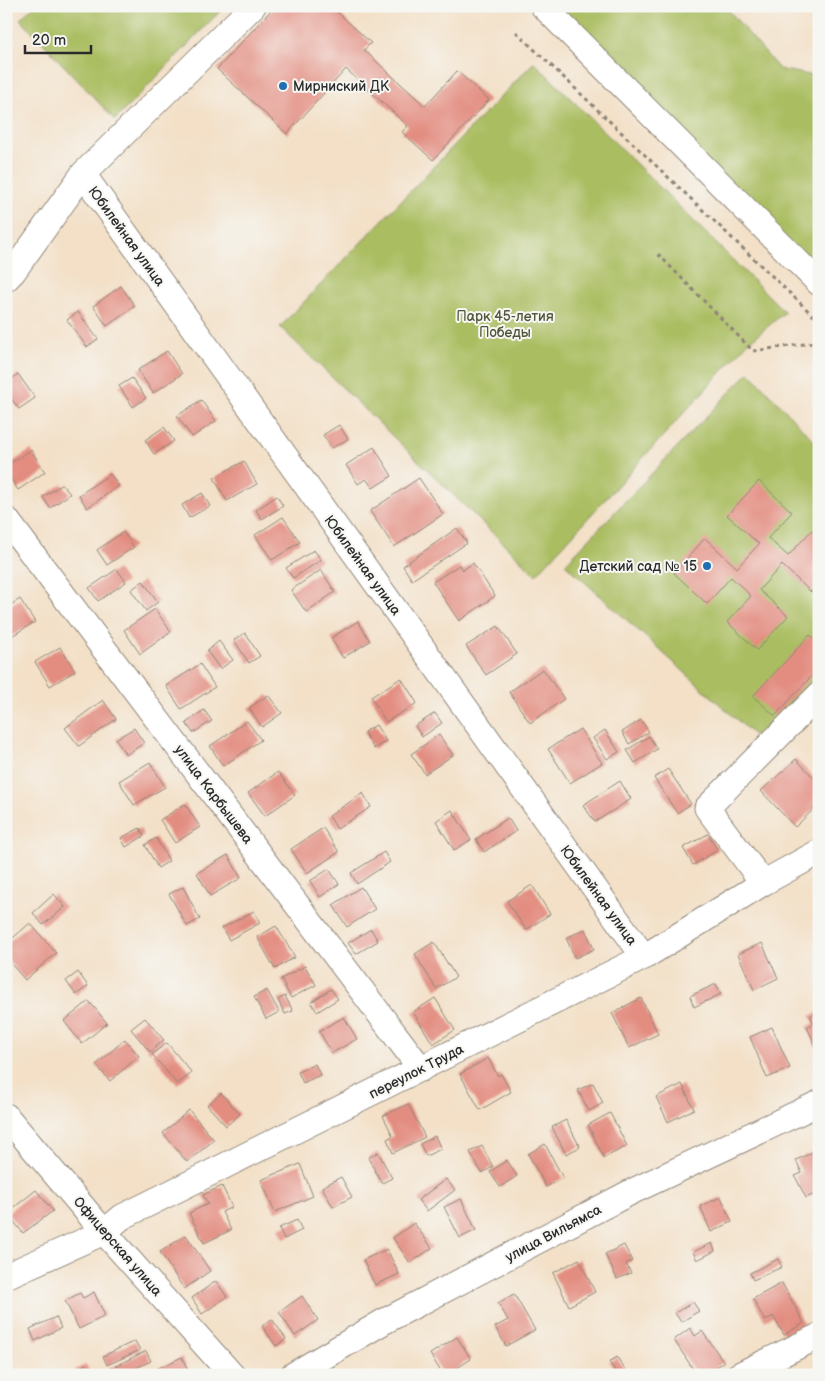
<svg xmlns="http://www.w3.org/2000/svg" width="825" height="1381" font-family="'Balsamiq Sans',sans-serif">
  <rect width="100%" height="100%" fill="#f6f6f2"/>
  <filter id="ink" filterUnits="userSpaceOnUse"><feTurbulence type="fractalNoise" baseFrequency=".02" numOctaves="2"/><feDisplacementMap in="SourceGraphic" scale="10" xChannelSelector="R" yChannelSelector="G"/><feConvolveMatrix kernelMatrix="1 2 1 2 8 2 1 2 1" color-interpolation-filters="sRGB"/></filter>
  <filter id="wash" filterUnits="userSpaceOnUse"><feTurbulence type="fractalNoise" baseFrequency=".0096" numOctaves="4" result="noise"/><feDisplacementMap in="SourceGraphic" scale="20" xChannelSelector="R" yChannelSelector="G"/><feGaussianBlur stdDeviation="1.12" result="paint"/><feColorMatrix in="noise" values="0 0 0 0 0 0 0 0 0 0 0 0 0 0 0 0 0 1.4 0 .05"/><feComposite in="paint" operator="in"/></filter>
  <g filter="url(#wash)">
    <rect width="100%" height="100%" fill="#f3e0c7"/>
    <path fill="#aabd61" stroke="#6a7446" d="M 34,6 L 225,6 L 115,120 L 20,19 Z
      M 552,6 L 725,6 L 779,69 L 819,77 L 819,273 Z
      M 534,62 L 785,312 L 747,344 L 536,575 L 280,327 Z
      M 749,372 L 819,446 L 819,674 L 756,737 L 565,564 Z"/>
    <g id="blocks">
      <path fill="#e38d81" d="M 275,6 L 331,6 L 371,43 L 364,50 L 425,106 L 457,71 L 489,100 L 433,160 L 402,132 L 408,126 L 346,69 L 287,134 L 217,69 Z
        M 121,286 L 135,306 L 107,326 L 93,306 Z
        M 78,312 L 98,339 L 87,347 L 67,320 Z
        M 167,351 L 182,374 L 153,393 L 138,370 Z
        M 18,374 L 35,398 L 19,409 L 6,392 L 6,383 Z
        M 132,378 L 146,398 L 133,407 L 119,386 Z
        M 201,400 L 216,421 L 192,437 L 177,416 Z
        M 339,425 L 348,439 L 332,448 L 323,435 Z
        M 164,427 L 174,441 L 154,454 L 145,440 Z
        M 374,447 L 392,476 L 373,488 L 366,479 L 358,484 L 346,465 Z
        M 31,450 L 45,472 L 18,490 L 6,472 L 6,466 Z
        M 244,461 L 257,484 L 227,501 L 214,478 Z
        M 110,474 L 119,486 L 87,508 L 79,495 Z
        M 419,478 L 443,514 L 394,547 L 370,511 Z
        M 759,481 L 792,512 L 768,538 L 788,556 L 812,530 L 819,537 L 819,583 L 811,592 L 782,565 L 759,590 L 788,616 L 757,650 L 727,622 L 751,596 L 731,577 L 707,604 L 674,573 L 705,538 L 737,568 L 759,544 L 727,515 Z
        M 62,484 L 70,494 L 50,508 L 43,497 Z
        M 202,493 L 210,506 L 189,518 L 182,505 Z
        M 277,496 L 283,506 L 262,519 L 256,510 Z
        M 283,517 L 300,542 L 272,560 L 255,535 Z
        M 457,528 L 467,543 L 412,580 L 403,566 Z
        M 123,532 L 134,547 L 107,565 L 97,550 Z
        M 314,550 L 321,560 L 293,578 L 286,568 Z
        M 473,563 L 495,596 L 459,621 L 433,582 L 459,565 L 463,570 Z
        M 117,569 L 126,582 L 98,601 L 89,588 Z
        M 321,570 L 335,592 L 306,612 L 291,590 Z
        M 143,581 L 158,602 L 146,611 L 131,590 Z
        M 20,599 L 35,622 L 10,637 L 6,631 L 6,608 Z
        M 155,609 L 171,632 L 140,654 L 124,630 Z
        M 358,621 L 370,641 L 343,658 L 331,638 Z
        M 498,626 L 517,654 L 486,675 L 466,646 Z
        M 245,633 L 260,656 L 249,663 L 234,640 Z
        M 810,635 L 819,643 L 819,668 L 775,716 L 753,696 Z
        M 219,641 L 233,660 L 220,669 L 207,651 Z
        M 60,647 L 75,671 L 50,686 L 35,662 Z
        M 200,664 L 215,687 L 181,709 L 166,686 Z
        M 543,669 L 564,699 L 530,723 L 509,692 Z
        M 401,678 L 417,703 L 386,722 L 371,697 Z
        M 268,695 L 282,713 L 262,727 L 249,708 Z
        M 103,700 L 116,719 L 79,746 L 65,728 Z
        M 204,710 L 212,721 L 193,733 L 186,723 Z
        M 435,713 L 442,723 L 422,737 L 415,726 Z
        M 641,720 L 649,732 L 629,744 L 622,732 Z
        M 247,721 L 261,740 L 223,766 L 210,746 Z
        M 376,725 L 386,741 L 374,749 L 364,732 Z
        M 134,728 L 144,743 L 126,755 L 116,739 Z
        M 580,729 L 602,763 L 570,783 L 548,749 Z
        M 605,730 L 619,752 L 607,759 L 593,738 Z
        M 439,735 L 453,755 L 425,774 L 411,754 Z
        M 649,736 L 657,749 L 635,763 L 627,750 Z
        M 796,759 L 819,783 L 819,804 L 795,827 L 761,791 Z
        M 150,762 L 165,787 L 134,805 L 119,781 Z
        M 668,769 L 691,804 L 677,813 L 654,778 Z
        M 278,772 L 295,795 L 265,816 L 248,793 Z
        M 620,781 L 631,799 L 595,822 L 583,805 Z
        M 363,793 L 371,807 L 337,829 L 329,816 Z
        M 185,804 L 200,827 L 175,843 L 160,820 Z
        M 452,810 L 471,840 L 454,850 L 436,821 Z
        M 508,818 L 516,831 L 484,852 L 476,839 Z
        M 140,828 L 144,836 L 126,847 L 121,838 Z
        M 323,828 L 339,852 L 307,873 L 291,849 Z
        M 708,834 L 718,850 L 693,865 L 683,848 Z
        M 156,838 L 169,861 L 158,868 L 145,845 Z
        M 384,852 L 390,862 L 357,884 L 351,873 Z
        M 228,855 L 241,878 L 210,896 L 197,873 Z
        M 329,869 L 339,884 L 320,897 L 310,881 Z
        M 532,885 L 550,914 L 526,930 L 507,901 Z
        M 183,887 L 200,919 L 187,926 L 169,894 Z
        M 361,887 L 375,909 L 347,927 L 333,905 Z
        M 54,894 L 65,907 L 43,925 L 33,913 Z
        M 254,911 L 260,923 L 229,940 L 222,928 Z
        M 30,923 L 56,953 L 25,980 L 6,958 L 6,944 Z
        M 276,926 L 295,957 L 275,969 L 257,937 Z
        M 371,929 L 378,941 L 356,954 L 348,943 Z
        M 585,929 L 594,949 L 575,958 L 566,938 Z
        M 434,942 L 456,977 L 436,989 L 415,954 Z
        M 762,943 L 778,978 L 754,990 L 738,954 Z
        M 305,966 L 316,985 L 291,998 L 281,979 Z
        M 78,972 L 88,986 L 76,995 L 66,981 Z
        M 716,984 L 721,994 L 694,1007 L 690,996 Z
        M 331,989 L 338,999 L 317,1012 L 311,1002 Z
        M 267,990 L 279,1012 L 266,1019 L 254,997 Z
        M 285,996 L 293,1011 L 285,1014 L 278,1000 Z
        M 435,998 L 455,1030 L 433,1044 L 413,1012 Z
        M 641,998 L 658,1034 L 629,1048 L 612,1013 Z
        M 89,1001 L 107,1023 L 82,1044 L 64,1021 Z
        M 819,1012 L 819,1053 L 807,1027 L 814,1023 L 810,1016 Z
        M 344,1017 L 357,1039 L 332,1053 L 319,1031 Z
        M 145,1018 L 164,1040 L 150,1052 L 131,1029 Z
        M 772,1027 L 790,1068 L 767,1078 L 750,1037 Z
        M 125,1039 L 139,1056 L 110,1081 L 96,1065 Z
        M 167,1043 L 192,1073 L 177,1084 L 152,1054 Z
        M 488,1058 L 498,1076 L 501,1074 L 511,1092 L 480,1110 L 460,1074 Z
        M 315,1064 L 320,1075 L 303,1083 L 298,1072 Z
        M 593,1083 L 603,1103 L 589,1111 L 578,1090 Z
        M 682,1084 L 694,1109 L 668,1122 L 656,1097 Z
        M 221,1093 L 240,1114 L 226,1126 L 207,1105 Z
        M 408,1104 L 425,1137 L 393,1153 L 387,1139 L 393,1136 L 383,1116 Z
        M 189,1110 L 214,1140 L 187,1162 L 163,1133 Z
        M 610,1113 L 627,1146 L 604,1158 L 588,1125 Z
        M 566,1120 L 580,1147 L 566,1154 L 552,1127 Z
        M 435,1136 L 441,1149 L 426,1156 L 420,1144 Z
        M 545,1144 L 563,1178 L 546,1187 L 528,1154 Z
        M 482,1146 L 493,1167 L 482,1173 L 470,1152 Z
        M 815,1151 L 819,1159 L 819,1192 L 806,1198 L 795,1176 L 802,1173 L 796,1160 Z
        M 378,1152 L 392,1178 L 382,1183 L 368,1158 Z
        M 507,1160 L 517,1176 L 500,1187 L 490,1172 Z
        M 300,1164 L 313,1196 L 275,1212 L 261,1180 Z
        M 341,1177 L 352,1197 L 333,1207 L 322,1187 Z
        M 446,1179 L 455,1190 L 427,1211 L 418,1200 Z
        M 222,1186 L 232,1207 L 222,1212 L 231,1230 L 204,1243 L 189,1213 L 208,1204 L 203,1195 Z
        M 36,1190 L 53,1211 L 23,1233 L 7,1213 Z
        M 721,1197 L 732,1222 L 711,1232 L 700,1206 Z
        M 461,1199 L 476,1230 L 460,1238 L 444,1207 Z
        M 297,1220 L 302,1230 L 284,1239 L 279,1228 Z
        M 414,1223 L 432,1248 L 410,1263 L 393,1238 Z
        M 186,1235 L 210,1271 L 184,1289 L 160,1252 Z
        M 712,1243 L 715,1251 L 697,1260 L 693,1252 Z
        M 624,1245 L 632,1261 L 626,1264 L 631,1273 L 617,1279 L 605,1254 Z
        M 387,1249 L 399,1274 L 375,1285 L 363,1260 Z
        M 579,1259 L 595,1292 L 569,1306 L 553,1273 Z
        M 778,1259 L 782,1267 L 753,1280 L 750,1273 Z
        M 216,1281 L 227,1297 L 202,1314 L 192,1298 Z
        M 782,1283 L 804,1323 L 784,1335 L 773,1316 L 765,1321 L 753,1299 Z
        M 94,1292 L 105,1316 L 79,1329 L 65,1301 L 80,1293 L 83,1298 Z
        M 514,1294 L 535,1330 L 506,1346 L 495,1327 L 508,1320 L 498,1303 Z
        M 302,1296 L 318,1320 L 295,1336 L 279,1312 Z
        M 693,1302 L 699,1311 L 681,1322 L 675,1313 Z
        M 56,1317 L 61,1328 L 35,1341 L 30,1329 Z
        M 272,1319 L 286,1339 L 276,1346 L 262,1326 Z
        M 690,1328 L 695,1336 L 702,1331 L 724,1362 L 705,1375 L 697,1375 L 674,1340 Z
        M 457,1337 L 471,1359 L 446,1375 L 443,1375 L 430,1354 Z
        M 135,1341 L 140,1350 L 107,1365 L 103,1356 Z
        M 146,1351 L 151,1361 L 121,1375 L 112,1375 L 109,1369 Z
        M 182,1357 L 190,1375 L 149,1375 L 148,1373 Z
        M 617,1357 L 627,1373 L 625,1375 L 618,1375 L 609,1362 Z
        M 86,1364 L 91,1375 L 78,1375 L 75,1370 Z"/>
    </g>
  </g>
  <g filter="url(#ink)">
    <use href="#blocks" fill-opacity="0" stroke="#8f8679" stroke-width="1"/>
    <g fill="none" stroke-linecap="round" stroke-linejoin="round">
      <defs>
        <path id="minor" d="M 543,6 L 819,283
          M 83,174 L 644,957
          M 6,279 L 13,272 L 83,174 L 253,6
          M 6,519 L 421,1069
          M 763,883 L 707,808 L 819,695
          M 6,1116 L 104,1232 L 232,1375
          M 6,1276 L 104,1232 L 122,1217 L 644,957 L 763,883 L 819,852
          M 293,1375 L 383,1322 L 631,1192 L 819,1103
          M 739,1375 L 819,1336"/>
      </defs>
      <use href="#minor" stroke="#8f8679" stroke-width="27"/>
      <path stroke="#8f8679" stroke-width="3" stroke-dasharray="4 4" stroke-linecap="butt" d="M 516,32 L 819,321
        M 658,254 L 753,351 L 819,342"/>
      <use href="#minor" stroke="#fff" stroke-width="25"/>
    </g>
  </g>
  <g fill="#1f6fb2" stroke="#f6f6f2" stroke-width="2">
    <circle cx="283" cy="86" r="5"/>
    <circle cx="707" cy="566" r="5"/>
  </g>
  <g text-anchor="middle" stroke-width="4" stroke-linejoin="round" paint-order="stroke">
    <g font-size="14" fill="#2b2b2b" stroke="#f6f6f2" text-anchor="start">
      <text x="293" y="91">Мирниский ДК</text>
      <text x="697" y="571" text-anchor="end">Детский сад № 15</text>
    </g>
    <g font-size="14" fill="#2b2b2b" stroke="#f6f6f2">
      <text transform="translate(127 236) rotate(54)" y="5">Юбилейная улица</text>
      <text transform="translate(363 565) rotate(54)" y="5">Юбилейная улица</text>
      <text transform="translate(214 794) rotate(53)" y="5">улица Карбышева</text>
      <text transform="translate(599 895) rotate(54)" y="5">Юбилейная улица</text>
      <text transform="translate(416 1071) rotate(-27)" y="5">переулок Труда</text>
      <text transform="translate(553 1233) rotate(-28)" y="5">улица Вильямса</text>
      <text transform="translate(118 1246) rotate(49)" y="5">Офицерская улица</text>
    </g>
    <g font-size="14" fill="#51573b" stroke="#f6f6f2">
      <text x="505" y="321">Парк 45-летия<tspan x="505" dy="16">Победы</tspan></text>
    </g>
  </g>
  <rect width="825" height="1381" fill="none" stroke="#f6f6f2" stroke-width="25"/>
  <path d="M25 45v8h66v-8" fill="none" stroke="#2b2b2b" stroke-width="2.5"/>
  <text x="32" y="45" font-size="15" fill="#2b2b2b" stroke="#f6f6f2" stroke-width="4" paint-order="stroke">20 m</text>
</svg>
